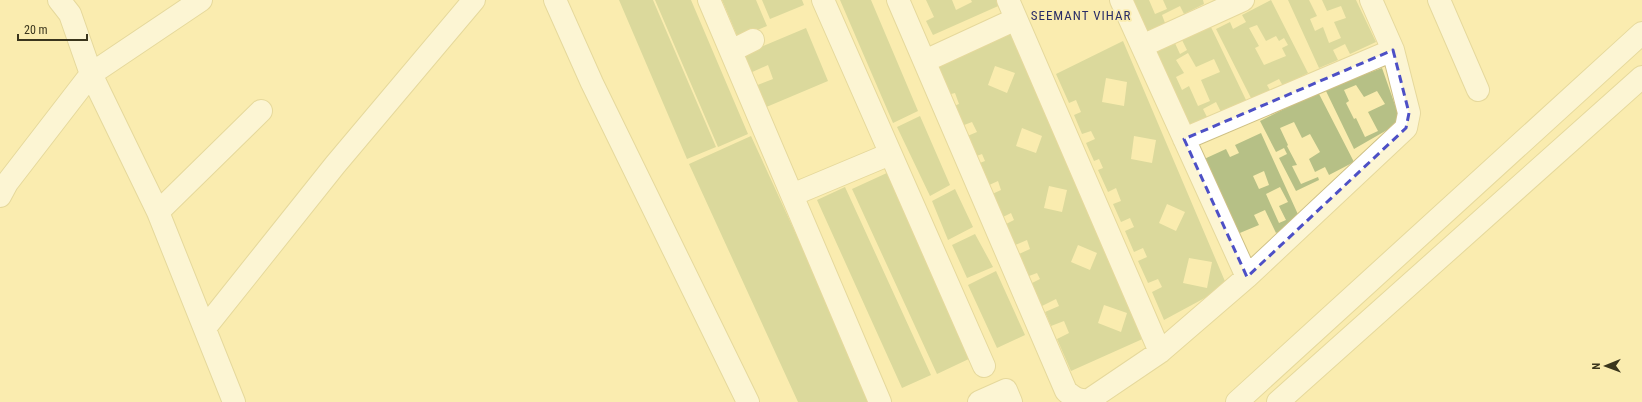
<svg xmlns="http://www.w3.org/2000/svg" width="1642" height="402" font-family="'Roboto Condensed',sans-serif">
  <rect width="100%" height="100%" fill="#faecaf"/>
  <path fill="#b6c086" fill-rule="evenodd" d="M 619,0 L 653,0 L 716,147 L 687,159 Z
    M 655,0 L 691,0 L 748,134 L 718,147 Z
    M 722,0 L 756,0 L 767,26 L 738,38 Z
    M 762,0 L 802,0 L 804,5 L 770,19 Z
    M 840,0 L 871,0 L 918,111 L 893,123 Z
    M 926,0 L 952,0 L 956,10 L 972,2 L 971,0 L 1003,0 L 1005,3 L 933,35 L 926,21 L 934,17 Z
    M 1129,0 L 1149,0 L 1155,14 L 1167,9 L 1163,0 L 1203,0 L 1204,4 L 1184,14 L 1180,6 L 1162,15 L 1165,23 L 1145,33 Z
    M 1271,0 L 1308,73 L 1283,86 L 1279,79 L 1267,85 L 1271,92 L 1253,102 L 1216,29 L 1230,22 L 1233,29 L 1246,22 L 1242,15 ZM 1257,25 L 1266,41 L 1276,36 L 1279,41 L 1284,38 L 1288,45 L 1282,48 L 1286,56 L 1264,65 L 1255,48 L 1259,46 L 1249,28 Z
    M 1288,0 L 1309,0 L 1317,16 L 1310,19 L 1315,31 L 1323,27 L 1329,43 L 1341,38 L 1334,22 L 1346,18 L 1341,6 L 1327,11 L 1322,0 L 1356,0 L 1376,42 L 1350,54 L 1345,44 L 1333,50 L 1338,60 L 1319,68 Z
    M 1210,25 L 1246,100 L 1221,112 L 1216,102 L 1203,109 L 1208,119 L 1190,127 L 1154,51 L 1174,41 L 1180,54 L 1187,50 L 1181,38 ZM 1188,53 L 1196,67 L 1214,59 L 1220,72 L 1201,80 L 1210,101 L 1198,106 L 1189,86 L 1182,90 L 1176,77 L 1184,73 L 1176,60 Z
    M 806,28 L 828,81 L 764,108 L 755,86 L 773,79 L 768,65 L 750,73 L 742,55 Z
    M 1012,32 L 1147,337 L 1071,371 L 1057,339 L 1069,333 L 1064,321 L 1051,326 L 1045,312 L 1059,306 L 1056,299 L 1040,307 L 1030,284 L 1040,279 L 1037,273 L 1029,276 L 1019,254 L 1030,249 L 1027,240 L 1013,246 L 1004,225 L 1014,220 L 1011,213 L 1001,218 L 990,195 L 1001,190 L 998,181 L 987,186 L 977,164 L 985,161 L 982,154 L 974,157 L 965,137 L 977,132 L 972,122 L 959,127 L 951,107 L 959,104 L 955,93 L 947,95 L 935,66 ZM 995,66 L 1015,73 L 1007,93 L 988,85 ZM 1022,128 L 1042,136 L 1036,153 L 1016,146 ZM 1049,186 L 1067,190 L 1062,212 L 1044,208 ZM 1078,245 L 1097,253 L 1090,270 L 1071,262 ZM 1104,305 L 1127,313 L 1121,332 L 1098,323 Z
    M 1123,41 L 1227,286 L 1164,320 L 1152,292 L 1162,287 L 1158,279 L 1148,283 L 1138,261 L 1147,257 L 1143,248 L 1134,252 L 1125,231 L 1134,227 L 1130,218 L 1121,222 L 1113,204 L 1121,201 L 1116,188 L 1108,192 L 1098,170 L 1103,168 L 1099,159 L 1094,161 L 1086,143 L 1095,139 L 1091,131 L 1082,134 L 1074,115 L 1081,112 L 1076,100 L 1069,103 L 1056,74 ZM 1106,78 L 1127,82 L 1124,106 L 1102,102 ZM 1134,136 L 1156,140 L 1152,163 L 1131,159 ZM 1167,204 L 1185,212 L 1176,231 L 1159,223 ZM 1189,258 L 1212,262 L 1207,288 L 1183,283 Z
    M 1382,68 L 1401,122 L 1354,149 L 1325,89 ZM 1356,85 L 1364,97 L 1377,91 L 1385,104 L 1368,112 L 1378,131 L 1365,137 L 1356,118 L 1354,119 L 1346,103 L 1349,101 L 1344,90 Z
    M 1318,92 L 1354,162 L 1329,175 L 1325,167 L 1315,172 L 1309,159 L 1320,152 L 1310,134 L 1302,138 L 1294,122 L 1280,128 L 1288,145 L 1287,146 L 1297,165 L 1292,166 L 1301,184 L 1318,177 L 1319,180 L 1296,191 L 1279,158 L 1287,154 L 1284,148 L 1276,152 L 1260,121 Z
    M 920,116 L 950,185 L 930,196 L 897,127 Z
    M 1261,133 L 1301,221 L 1276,233 L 1265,210 L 1254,215 L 1259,225 L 1235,235 L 1202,160 L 1226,149 L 1230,157 L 1239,153 L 1235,145 ZM 1264,171 L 1269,185 L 1259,189 L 1253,176 ZM 1280,187 L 1288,202 L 1279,206 L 1286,220 L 1279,223 L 1266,194 Z
    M 751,136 L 873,402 L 798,402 L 689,164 Z
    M 889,172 L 973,357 L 937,374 L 852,189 Z
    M 845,187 L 931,375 L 902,388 L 817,200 Z
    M 955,189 L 973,227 L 948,240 L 932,201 Z
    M 975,234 L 993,267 L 967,278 L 952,245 Z
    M 996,271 L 1025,335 L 997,348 L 968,285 Z"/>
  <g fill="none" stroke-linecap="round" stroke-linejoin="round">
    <defs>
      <path id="street" d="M 59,0 L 70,14 L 91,74 L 158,212 L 234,402
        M 555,0 L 592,83 L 748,402
        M 709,0 L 880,402
        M 823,0 L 984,366
        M 898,0 L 1066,391 C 1074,398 1079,401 1089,400 L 1160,352 L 1247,277 L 1406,128 L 1409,113 L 1393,50 L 1371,0
        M 1008,0 L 1160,352
        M 1121,0 L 1247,277
        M 1439,0 L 1478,90
        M 1142,46 L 1243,0
        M 731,51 L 753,40
        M 925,61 L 1016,19
        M 1184,139 L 1393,50
        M 792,195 L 890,154
        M 0,196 L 7,183 L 91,74 L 201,0
        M 158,212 L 261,111
        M 205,328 L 335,165 L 474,0
        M 979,402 L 1006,390 L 1011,402
        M 1237,402 L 1642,33
        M 1278,402 L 1642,77"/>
    </defs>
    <use href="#street" stroke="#cec085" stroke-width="24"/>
    <use href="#street" stroke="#fff" stroke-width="22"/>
  </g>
  <path d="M0 0H1642V402H0ZM 1393,50 L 1409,113 L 1406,128 L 1247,277 L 1184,139 Z" fill="#faecaf" fill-opacity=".55" fill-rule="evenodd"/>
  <path fill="none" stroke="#4d50c6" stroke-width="3" stroke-dasharray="8 5" stroke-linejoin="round" d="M 1393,50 L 1409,113 L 1406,128 L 1247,277 L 1184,139 Z"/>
  <g text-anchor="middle" stroke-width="3.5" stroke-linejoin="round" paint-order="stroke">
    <g font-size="13" letter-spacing="1" fill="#292c66" stroke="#faecaf">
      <text x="1081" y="20">SEEMANT VIHAR</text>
    </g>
  </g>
  <g transform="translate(1606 366) rotate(269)" stroke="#faecaf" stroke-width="3" paint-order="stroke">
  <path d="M0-3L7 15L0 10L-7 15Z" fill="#3a351c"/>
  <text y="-6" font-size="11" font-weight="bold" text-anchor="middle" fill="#3a351c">N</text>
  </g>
  <path d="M18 34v6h69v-6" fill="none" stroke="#3a351c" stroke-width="2"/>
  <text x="24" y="34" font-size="12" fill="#3a351c" stroke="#faecaf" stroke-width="3" paint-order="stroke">20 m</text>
</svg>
